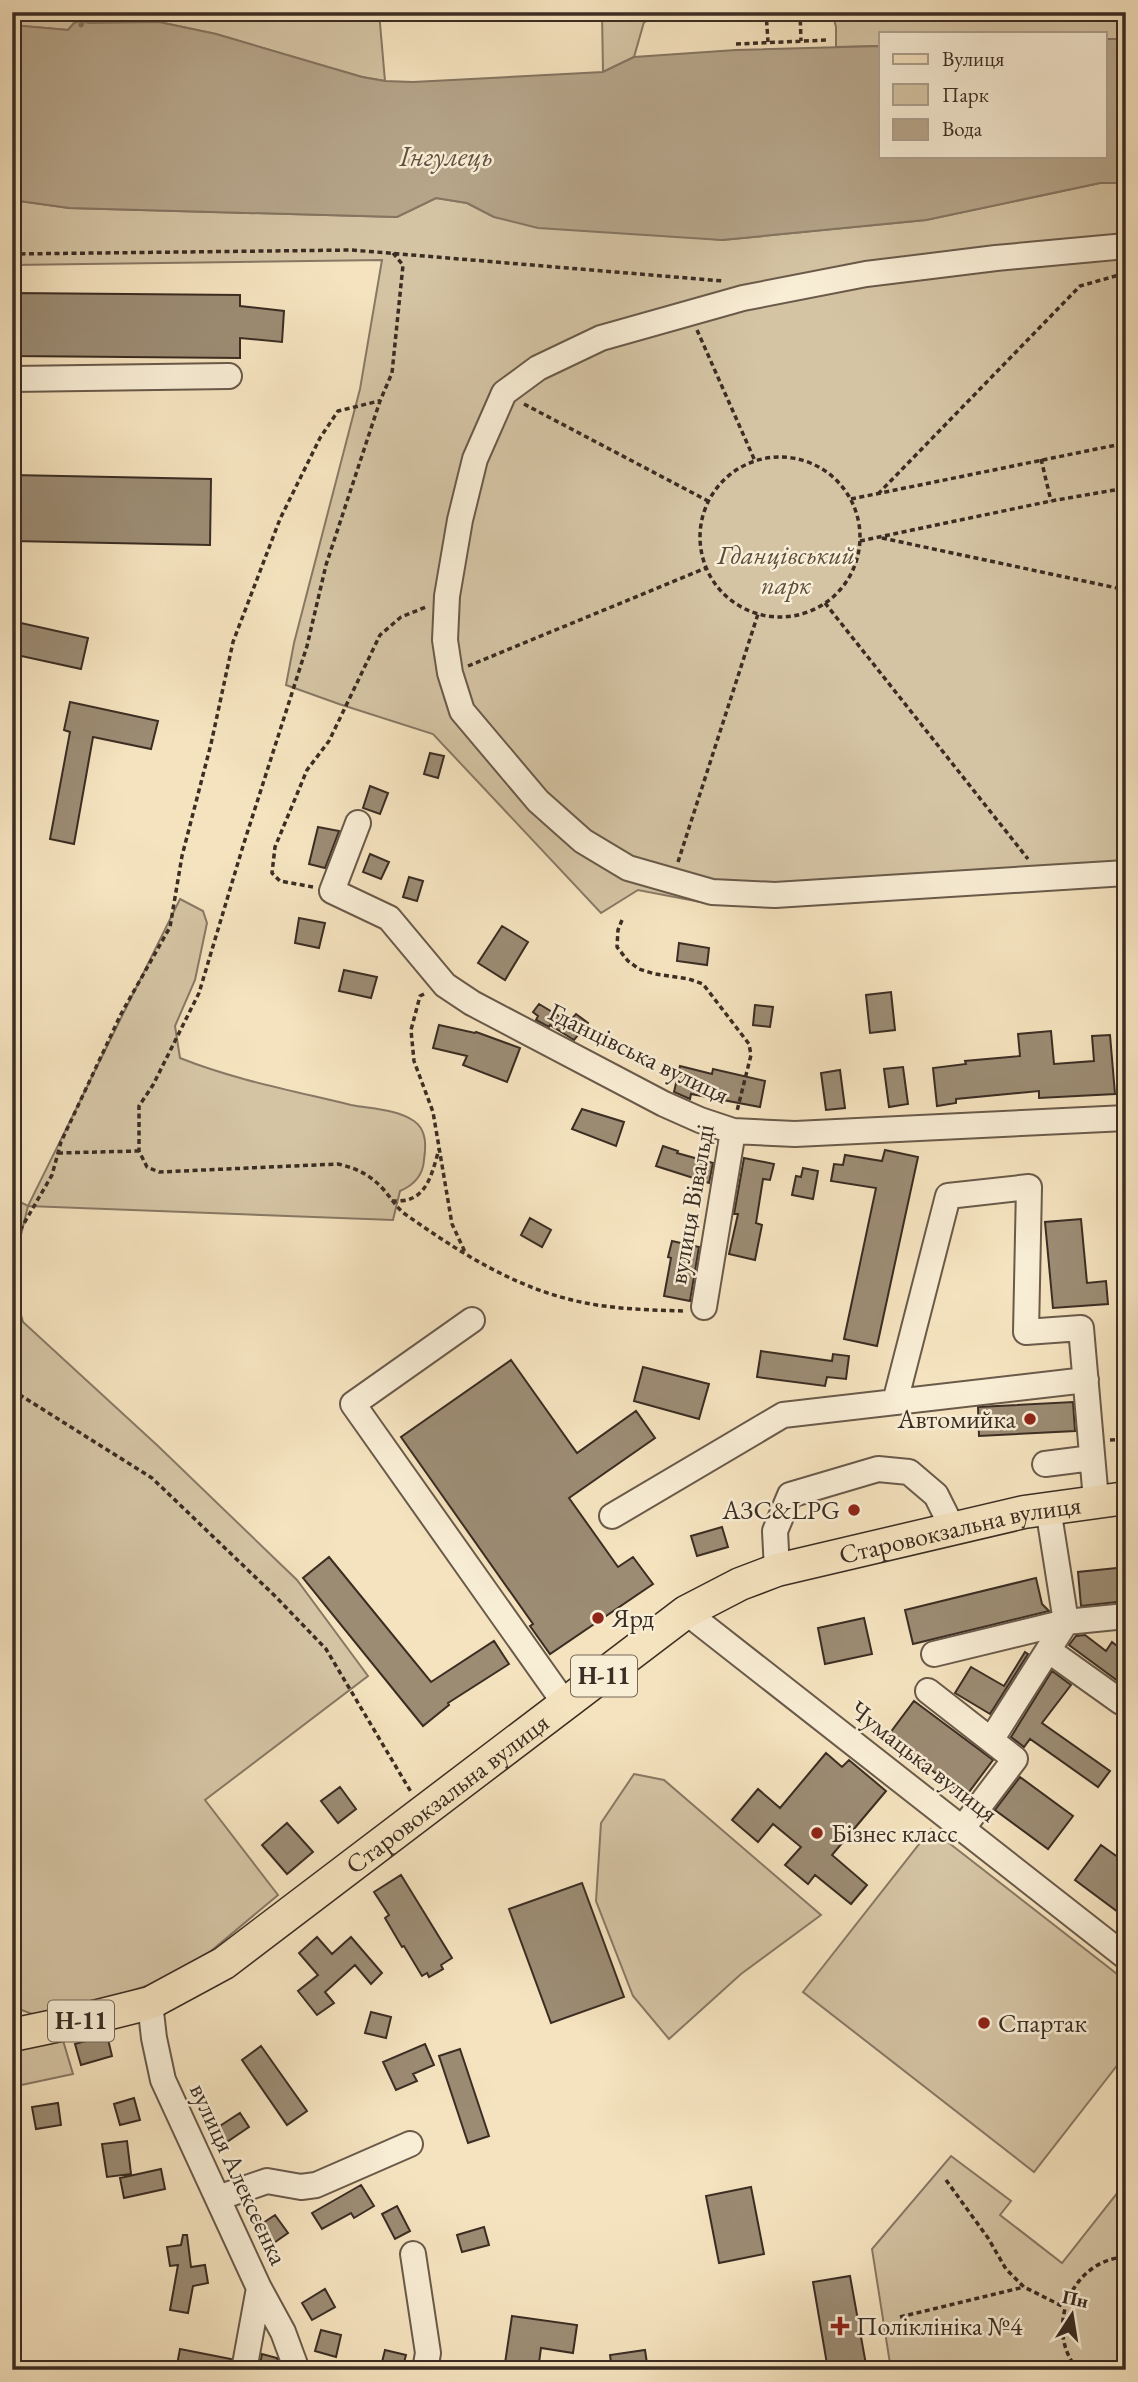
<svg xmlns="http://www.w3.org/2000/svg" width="1138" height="2382" font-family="'EB Garamond',serif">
  <rect width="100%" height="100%" fill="#f5e3bf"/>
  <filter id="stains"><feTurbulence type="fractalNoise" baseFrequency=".00286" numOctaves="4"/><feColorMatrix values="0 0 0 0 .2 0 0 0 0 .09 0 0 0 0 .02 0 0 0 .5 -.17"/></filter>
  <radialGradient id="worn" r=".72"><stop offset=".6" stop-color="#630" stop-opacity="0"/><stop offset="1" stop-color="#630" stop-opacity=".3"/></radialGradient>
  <path fill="#d5c4a4" stroke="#887864" stroke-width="2" d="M 12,12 L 379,12 L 385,81 L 362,77 L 216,34 L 159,22 L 89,23 C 79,20 75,22 68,30 L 12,25 Z
    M 602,12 L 676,12 L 644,22 L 634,57 L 603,72 Z
    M 832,12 L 1126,12 L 1126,39 L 1105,39 L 1105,33 L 881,33 L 881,46 L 836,47 L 836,27 Z
    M 1100,183 L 1126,183 L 1126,882 L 774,906 L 711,904 L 638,890 L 601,913 L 433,734 L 339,704 L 286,685 L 294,643 L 360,389 L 382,260 L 12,265 L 12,200 L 69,208 L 397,217 L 436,198 L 467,203 L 494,217 L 722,240 L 926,220 Z
    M 180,899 L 203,911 L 207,923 L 195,980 L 175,1026 L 180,1058 C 235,1080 294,1091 351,1105 C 372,1109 396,1109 414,1121 C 427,1130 426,1146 424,1160 C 423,1176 414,1185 400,1191 L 393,1220 L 28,1206 L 12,1272 L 12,1198 L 28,1206 Z
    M 12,1283 L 23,1322 L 158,1446 L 297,1580 L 368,1676 L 205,1800 L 278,1895 L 211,1951 L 161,1981 L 128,1992 L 35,2015 L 19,2009 L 12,2010 Z
    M 634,1774 L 664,1780 L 821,1915 L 741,1974 L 669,2039 L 633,1996 L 596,1901 L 601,1823 Z
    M 931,1829 L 1126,1981 L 1126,2054 L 1034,2172 L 803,1992 Z
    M 62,2037 L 73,2074 L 12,2087 L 12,2048 Z
    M 951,2156 L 1011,2201 L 1000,2215 L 1062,2263 L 1126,2182 L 1126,2370 L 891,2370 L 872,2249 Z"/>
  <path fill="#b6a58a" stroke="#857561" stroke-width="2" d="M 81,21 L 89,23 L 159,22 L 216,34 L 362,77 L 385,81 L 413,82 L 603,72 L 634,57 L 736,50 L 881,46 L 881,156 L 1105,156 L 1105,39 L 1126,39 L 1126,183 L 1100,183 L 926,220 L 722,240 L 538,228 L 494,217 L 467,203 L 436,198 L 397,217 L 69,208 L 12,200 L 12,25 L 68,30 L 74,23 Z"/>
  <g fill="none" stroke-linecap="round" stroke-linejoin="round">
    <path stroke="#857561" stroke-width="5" d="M 81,25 L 86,12"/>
  </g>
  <path fill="#9c8c74" stroke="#3b2d23" stroke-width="2" d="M 12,293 L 240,295 L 240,306 L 284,311 L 282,342 L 240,338 L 240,358 L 12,356 Z
    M 12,475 L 211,479 L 210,545 L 12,541 Z
    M 12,621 L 88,638 L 81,669 L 12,654 Z
    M 70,702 L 158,721 L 151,749 L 93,737 L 74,844 L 50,839 L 70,732 L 64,730 Z
    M 430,753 L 444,756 L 438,778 L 424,774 Z
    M 370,786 L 388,793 L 380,814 L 363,808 Z
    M 318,827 L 339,831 L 325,868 L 309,864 Z
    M 370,854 L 389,862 L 381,879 L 363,872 Z
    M 409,877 L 423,881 L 417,901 L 403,897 Z
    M 299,918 L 325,923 L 319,948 L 295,943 Z
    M 502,926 L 528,942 L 505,980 L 478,963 Z
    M 679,943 L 709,948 L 707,965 L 677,961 Z
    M 344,970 L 377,977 L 371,998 L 339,991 Z
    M 891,992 L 895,1030 L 870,1033 L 866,995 Z
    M 539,1004 L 569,1022 L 576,1014 L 588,1023 L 574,1040 L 550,1025 L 549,1027 L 536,1020 L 538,1016 L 533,1012 Z
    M 755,1005 L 773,1007 L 770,1027 L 753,1025 Z
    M 439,1025 L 475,1033 L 476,1032 L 520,1048 L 507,1082 L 463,1065 L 467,1056 L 433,1048 Z
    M 1051,1031 L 1054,1064 L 1094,1061 L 1092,1036 L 1110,1035 L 1115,1094 L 1039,1098 L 1039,1091 L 956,1099 L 956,1103 L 937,1106 L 933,1068 L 966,1064 L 965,1061 L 1020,1056 L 1018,1034 Z
    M 680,1066 L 712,1074 L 713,1069 L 765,1081 L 760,1107 L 691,1094 L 690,1099 L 674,1092 Z
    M 903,1067 L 908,1104 L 889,1107 L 884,1069 Z
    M 840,1070 L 845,1108 L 826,1110 L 821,1073 Z
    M 582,1109 L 624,1122 L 616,1146 L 572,1129 Z
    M 663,1146 L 678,1151 L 677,1153 L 713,1163 L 709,1183 L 656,1166 Z
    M 885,1150 L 918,1157 L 877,1346 L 844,1339 L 876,1188 L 831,1181 L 834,1164 L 843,1165 L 845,1155 L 882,1161 Z
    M 744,1158 L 774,1164 L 770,1180 L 763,1179 L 756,1223 L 762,1225 L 755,1260 L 729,1254 L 738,1214 L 734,1214 Z
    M 803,1168 L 818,1171 L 813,1199 L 792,1195 L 796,1176 L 801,1177 Z
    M 530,1218 L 551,1230 L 542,1247 L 521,1235 Z
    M 1081,1219 L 1087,1283 L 1106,1281 L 1108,1304 L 1053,1308 L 1045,1222 Z
    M 672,1241 L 699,1247 L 690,1301 L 664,1296 L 671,1258 L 668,1257 Z
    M 761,1351 L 832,1361 L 833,1354 L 849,1356 L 846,1379 L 827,1377 L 825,1386 L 757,1377 Z
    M 511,1360 L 577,1453 L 636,1411 L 655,1438 L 569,1498 L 618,1567 L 633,1557 L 653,1584 L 550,1654 L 530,1626 L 533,1624 L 401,1437 Z
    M 643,1367 L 709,1384 L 699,1419 L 634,1401 Z
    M 1073,1402 L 1075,1431 L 979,1436 L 978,1407 Z
    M 722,1527 L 728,1547 L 697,1556 L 691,1536 Z
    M 329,1557 L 431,1682 L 494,1641 L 509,1664 L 448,1703 L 449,1705 L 423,1726 L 303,1578 Z
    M 1126,1567 L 1126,1601 L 1081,1606 L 1078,1572 Z
    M 1036,1578 L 1042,1604 L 1049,1611 L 913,1644 L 905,1610 Z
    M 864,1618 L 872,1654 L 825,1664 L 818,1628 Z
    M 1085,1635 L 1106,1651 L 1112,1642 L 1126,1653 L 1126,1687 L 1069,1645 L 1076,1636 Z
    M 1025,1652 L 1028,1654 L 990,1714 L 955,1693 L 971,1667 L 1004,1686 Z
    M 1052,1671 L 1071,1685 L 1042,1723 L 1110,1771 L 1098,1787 L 1030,1739 L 1024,1747 L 1011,1737 Z
    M 914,1701 L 993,1760 L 966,1796 L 887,1737 Z
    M 826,1753 L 842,1767 L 849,1760 L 886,1791 L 832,1855 L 867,1885 L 851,1904 L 815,1875 L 808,1884 L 785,1865 L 801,1847 L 773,1824 L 758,1842 L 732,1820 L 758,1789 L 780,1808 Z
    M 1020,1777 L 1073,1816 L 1048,1849 L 995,1810 Z
    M 340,1787 L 356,1809 L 338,1823 L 321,1801 Z
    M 287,1823 L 313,1852 L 287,1874 L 262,1845 Z
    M 1101,1845 L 1126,1863 L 1126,1918 L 1075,1880 Z
    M 401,1875 L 452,1958 L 441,1965 L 443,1969 L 429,1977 L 427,1973 L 422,1976 L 404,1946 L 402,1947 L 385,1918 L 389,1915 L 374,1892 Z
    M 582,1883 L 624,1997 L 551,2023 L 509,1909 Z
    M 317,1937 L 332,1954 L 351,1937 L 382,1973 L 371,1984 L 355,1965 L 325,1992 L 334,2003 L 317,2015 L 298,1991 L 318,1975 L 299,1953 Z
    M 371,2012 L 391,2017 L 386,2038 L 365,2033 Z
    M 107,2035 L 112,2056 L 81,2065 L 75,2044 Z
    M 425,2044 L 434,2065 L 413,2074 L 417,2081 L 396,2090 L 383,2062 Z
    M 261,2046 L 307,2111 L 287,2125 L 242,2060 Z
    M 460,2049 L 489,2136 L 468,2143 L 439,2056 Z
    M 134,2098 L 140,2120 L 120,2125 L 114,2104 Z
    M 58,2103 L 61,2125 L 36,2129 L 32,2107 Z
    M 240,2113 L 249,2127 L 218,2148 L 209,2133 Z
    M 127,2141 L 131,2174 L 107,2177 L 102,2144 Z
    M 161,2169 L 165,2189 L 124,2198 L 120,2178 Z
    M 361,2185 L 374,2206 L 354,2218 L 351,2213 L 322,2229 L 312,2213 Z
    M 751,2187 L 764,2254 L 719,2263 L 706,2196 Z
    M 397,2206 L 410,2231 L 395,2239 L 382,2214 Z
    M 275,2215 L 288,2233 L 271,2245 L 257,2227 Z
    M 484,2227 L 489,2245 L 462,2252 L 457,2235 Z
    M 183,2235 L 187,2235 L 191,2267 L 205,2265 L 208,2283 L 193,2286 L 188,2313 L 170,2310 L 178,2265 L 170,2266 L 167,2247 L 181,2245 Z
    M 850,2276 L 867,2370 L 828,2370 L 813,2282 Z
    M 325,2289 L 335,2307 L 312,2320 L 302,2303 Z
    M 512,2316 L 577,2325 L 573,2353 L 541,2348 L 538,2370 L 504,2370 Z
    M 321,2330 L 341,2335 L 336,2357 L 315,2351 Z
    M 180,2349 L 231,2359 L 229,2370 L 176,2370 Z
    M 385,2350 L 406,2355 L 402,2370 L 380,2370 Z
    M 645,2350 L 648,2370 L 612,2370 L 610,2355 Z
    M 262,2354 L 277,2358 L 281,2370 L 259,2370 Z"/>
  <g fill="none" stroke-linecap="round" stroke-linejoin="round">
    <defs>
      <path id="minor" d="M 1126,246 L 996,258 L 866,274 L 743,298 L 601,338 L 538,368 L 504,393 L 475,459 L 460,520 L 447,596 L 445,640 L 450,673 L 462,711 L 538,801 L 583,841 L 628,868 L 712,892 L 775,895 L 1126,873
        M 12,379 L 229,376
        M 358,823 L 332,891 L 389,918 L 445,985 L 472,1003 L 664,1104 L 700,1120 L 733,1131 L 795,1134 L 1126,1118
        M 704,1307 L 733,1131
        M 472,1320 L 353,1404 L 566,1705
        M 895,1402 L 948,1196 L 1029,1187 L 1026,1332 L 1081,1328 L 1096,1500
        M 1045,1464 L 1092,1458
        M 612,1516 L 783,1415 L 1086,1380
        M 777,1570 L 775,1531 L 790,1495 L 878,1469 L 909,1472 L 936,1495 L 952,1527
        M 686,1612 L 1126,1957
        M 1048,1650 L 1121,1702
        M 934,1654 L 1066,1622 L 1126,1616
        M 928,1691 L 1015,1759 L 962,1829
        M 991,1740 L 1066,1622 L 1048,1508
        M 150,2003 L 154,2038 L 163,2080 L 259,2288 L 244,2370
        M 218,2198 L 267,2181 L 301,2187 L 316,2185 L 410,2144
        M 413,2254 L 428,2353 L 425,2370
        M 259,2288 L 283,2332 L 297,2370"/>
      <g id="major">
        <path id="s1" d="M 12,2035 L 74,2022 L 150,2003 L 224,1963 L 686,1612 L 740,1584 L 777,1570 L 1024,1512 L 1126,1498"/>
      </g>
    </defs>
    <use href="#minor" stroke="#6a5a4a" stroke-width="28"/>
    <use href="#major" stroke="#3b2d23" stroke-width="35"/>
    <path stroke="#3b2d23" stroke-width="3.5" stroke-dasharray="5 3.5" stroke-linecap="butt" d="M 766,12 L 768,42
      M 800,12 L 801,41
      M 736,44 L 828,40
      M 393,253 L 403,265 L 392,373 L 380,401 L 326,565 L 307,646 L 243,846 L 199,993 L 153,1085 L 139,1106 L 139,1151 L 147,1167 L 159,1172 L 338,1164 C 356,1168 371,1175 384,1190 C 391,1198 396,1207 405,1214 C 456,1250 510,1285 572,1300 C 608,1309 647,1310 684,1311
      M 12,254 L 352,250 L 723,281
      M 697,330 L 755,461
      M 524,404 L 708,501
      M700 537a80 80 0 1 1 160 0a80 80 0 1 1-160 0Z
      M 1041,459 L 1051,501
      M 878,494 L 1080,286 L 1126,273
      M 851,499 L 1126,443
      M 882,538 L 1126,590
      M 860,541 L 1051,501 L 1126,488
      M 825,603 L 1028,859
      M 468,666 L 706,568
      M 678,862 L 758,614
      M 313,887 L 280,881 L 272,873 L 275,847 L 307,770 L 329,741 L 380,635 L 401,617 L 426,607
      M 622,920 L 618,930 L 617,947 L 628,961 L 639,969 L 655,974 L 689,979 L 703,984 L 749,1044 L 751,1055 L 737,1111
      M 424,994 L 420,996 L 411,1030 L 414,1061 L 433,1112 L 452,1224 L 466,1254
      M 58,1153 L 139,1151
      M 392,1201 C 397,1201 405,1201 410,1199 C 429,1193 434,1166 439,1149
      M 12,1254 L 15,1239 L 52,1175 L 61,1142 L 121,1014 L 170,927 L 182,856 L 211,744 L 233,642 L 280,519 L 320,438 L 338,411 L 379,401
      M 12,1390 L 152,1478 L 275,1596 L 326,1649 L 411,1792
      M 1110,1440 L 1126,1439
      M 946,2180 L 988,2238 L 1006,2269 L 1024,2287 L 1064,2307
      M 900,2317 L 1024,2287
      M 1078,2370 C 1043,2330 1071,2259 1126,2257"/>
    <use href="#minor" stroke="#f8edd5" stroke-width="24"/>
    <use href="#major" stroke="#f5e3bf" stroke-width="32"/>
  </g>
  <g fill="#8f2418" stroke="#f8edd5" stroke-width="2.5">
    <circle cx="1030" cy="1419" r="7"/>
    <circle cx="854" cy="1510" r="7"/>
    <circle cx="598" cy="1618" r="7"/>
    <circle cx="817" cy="1833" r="7"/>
    <circle cx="984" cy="2023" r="7"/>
    <path d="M836.5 2315.5h7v7h7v7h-7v7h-7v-7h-7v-7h7z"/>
  </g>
  <g text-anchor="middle" stroke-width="5" stroke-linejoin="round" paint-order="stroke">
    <g fill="#f8edd5" stroke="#746758" stroke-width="2">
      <rect x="571" y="1655.5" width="66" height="41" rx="5"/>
      <rect x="48" y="2000.5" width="66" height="41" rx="5"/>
    </g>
    <g font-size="24" font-weight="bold" fill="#3b2d23">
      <text x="604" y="1684">Н-11</text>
      <text x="81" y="2029">Н-11</text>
    </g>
    <g font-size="26" font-style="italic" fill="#5a4b3d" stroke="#f8edd5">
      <text x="786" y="564">Гданцівський<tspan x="786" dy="30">парк</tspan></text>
    </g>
    <g font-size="26" fill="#3b2d23" stroke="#f8edd5">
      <text transform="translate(639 1053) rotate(26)" y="9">Гданцівська вулиця</text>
      <text transform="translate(691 1204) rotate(-80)" y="9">вулиця Вівальді</text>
      <text dy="9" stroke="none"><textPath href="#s1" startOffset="1094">Старовокзальна вулиця</textPath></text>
      <text transform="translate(924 1761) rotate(38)" y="9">Чумацька вулиця</text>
      <text dy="9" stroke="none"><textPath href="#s1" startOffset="506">Старовокзальна вулиця</textPath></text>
      <text transform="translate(239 2174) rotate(65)" y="9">вулиця Алексєєнка</text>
    </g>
    <g font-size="26" fill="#3b2d23" stroke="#f8edd5" text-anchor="start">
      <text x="1016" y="1428" text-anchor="end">Автомийка</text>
      <text x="840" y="1519" text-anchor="end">АЗС&amp;LPG</text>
      <text x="612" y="1627">Ярд</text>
      <text x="831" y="1842">Бізнес класс</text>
      <text x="998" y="2032">Спартак</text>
      <text x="856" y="2335">Поліклініка №4</text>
    </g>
    <g font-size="28" font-style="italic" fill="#605142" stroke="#f8edd5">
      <text x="446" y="166">Інгулець</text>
    </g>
  </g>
  <rect width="1138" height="2382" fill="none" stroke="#f5e3bf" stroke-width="42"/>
  <rect x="14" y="14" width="1110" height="2354" fill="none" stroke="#3b2d23" stroke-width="3.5"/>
  <rect x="21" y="21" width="1096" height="2340" fill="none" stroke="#3b2d23" stroke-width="2"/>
  <rect x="879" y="32" width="228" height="126" fill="#f8edd5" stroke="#aca08e" stroke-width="2"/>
  <rect x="893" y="54" width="35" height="10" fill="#f5e3bf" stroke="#aca08e" stroke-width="2"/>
  <text x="942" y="66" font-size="21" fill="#3b2d23">Вулиця</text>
  <rect x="893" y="84" width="35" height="21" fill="#d5c4a4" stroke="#aca08e" stroke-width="2"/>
  <text x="942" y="102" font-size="21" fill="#3b2d23">Парк</text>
  <rect x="893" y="119" width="35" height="21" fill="#b6a58a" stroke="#aca08e" stroke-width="2"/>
  <text x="942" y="136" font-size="21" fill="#3b2d23">Вода</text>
  <g transform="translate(1072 2315) rotate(12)" stroke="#f8edd5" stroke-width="5" paint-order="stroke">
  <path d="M0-5L12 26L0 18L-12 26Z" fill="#3b2d23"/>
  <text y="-10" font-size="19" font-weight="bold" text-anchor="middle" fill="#3b2d23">Пн</text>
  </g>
  <rect width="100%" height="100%" filter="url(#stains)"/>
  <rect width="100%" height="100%" fill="url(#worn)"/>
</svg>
